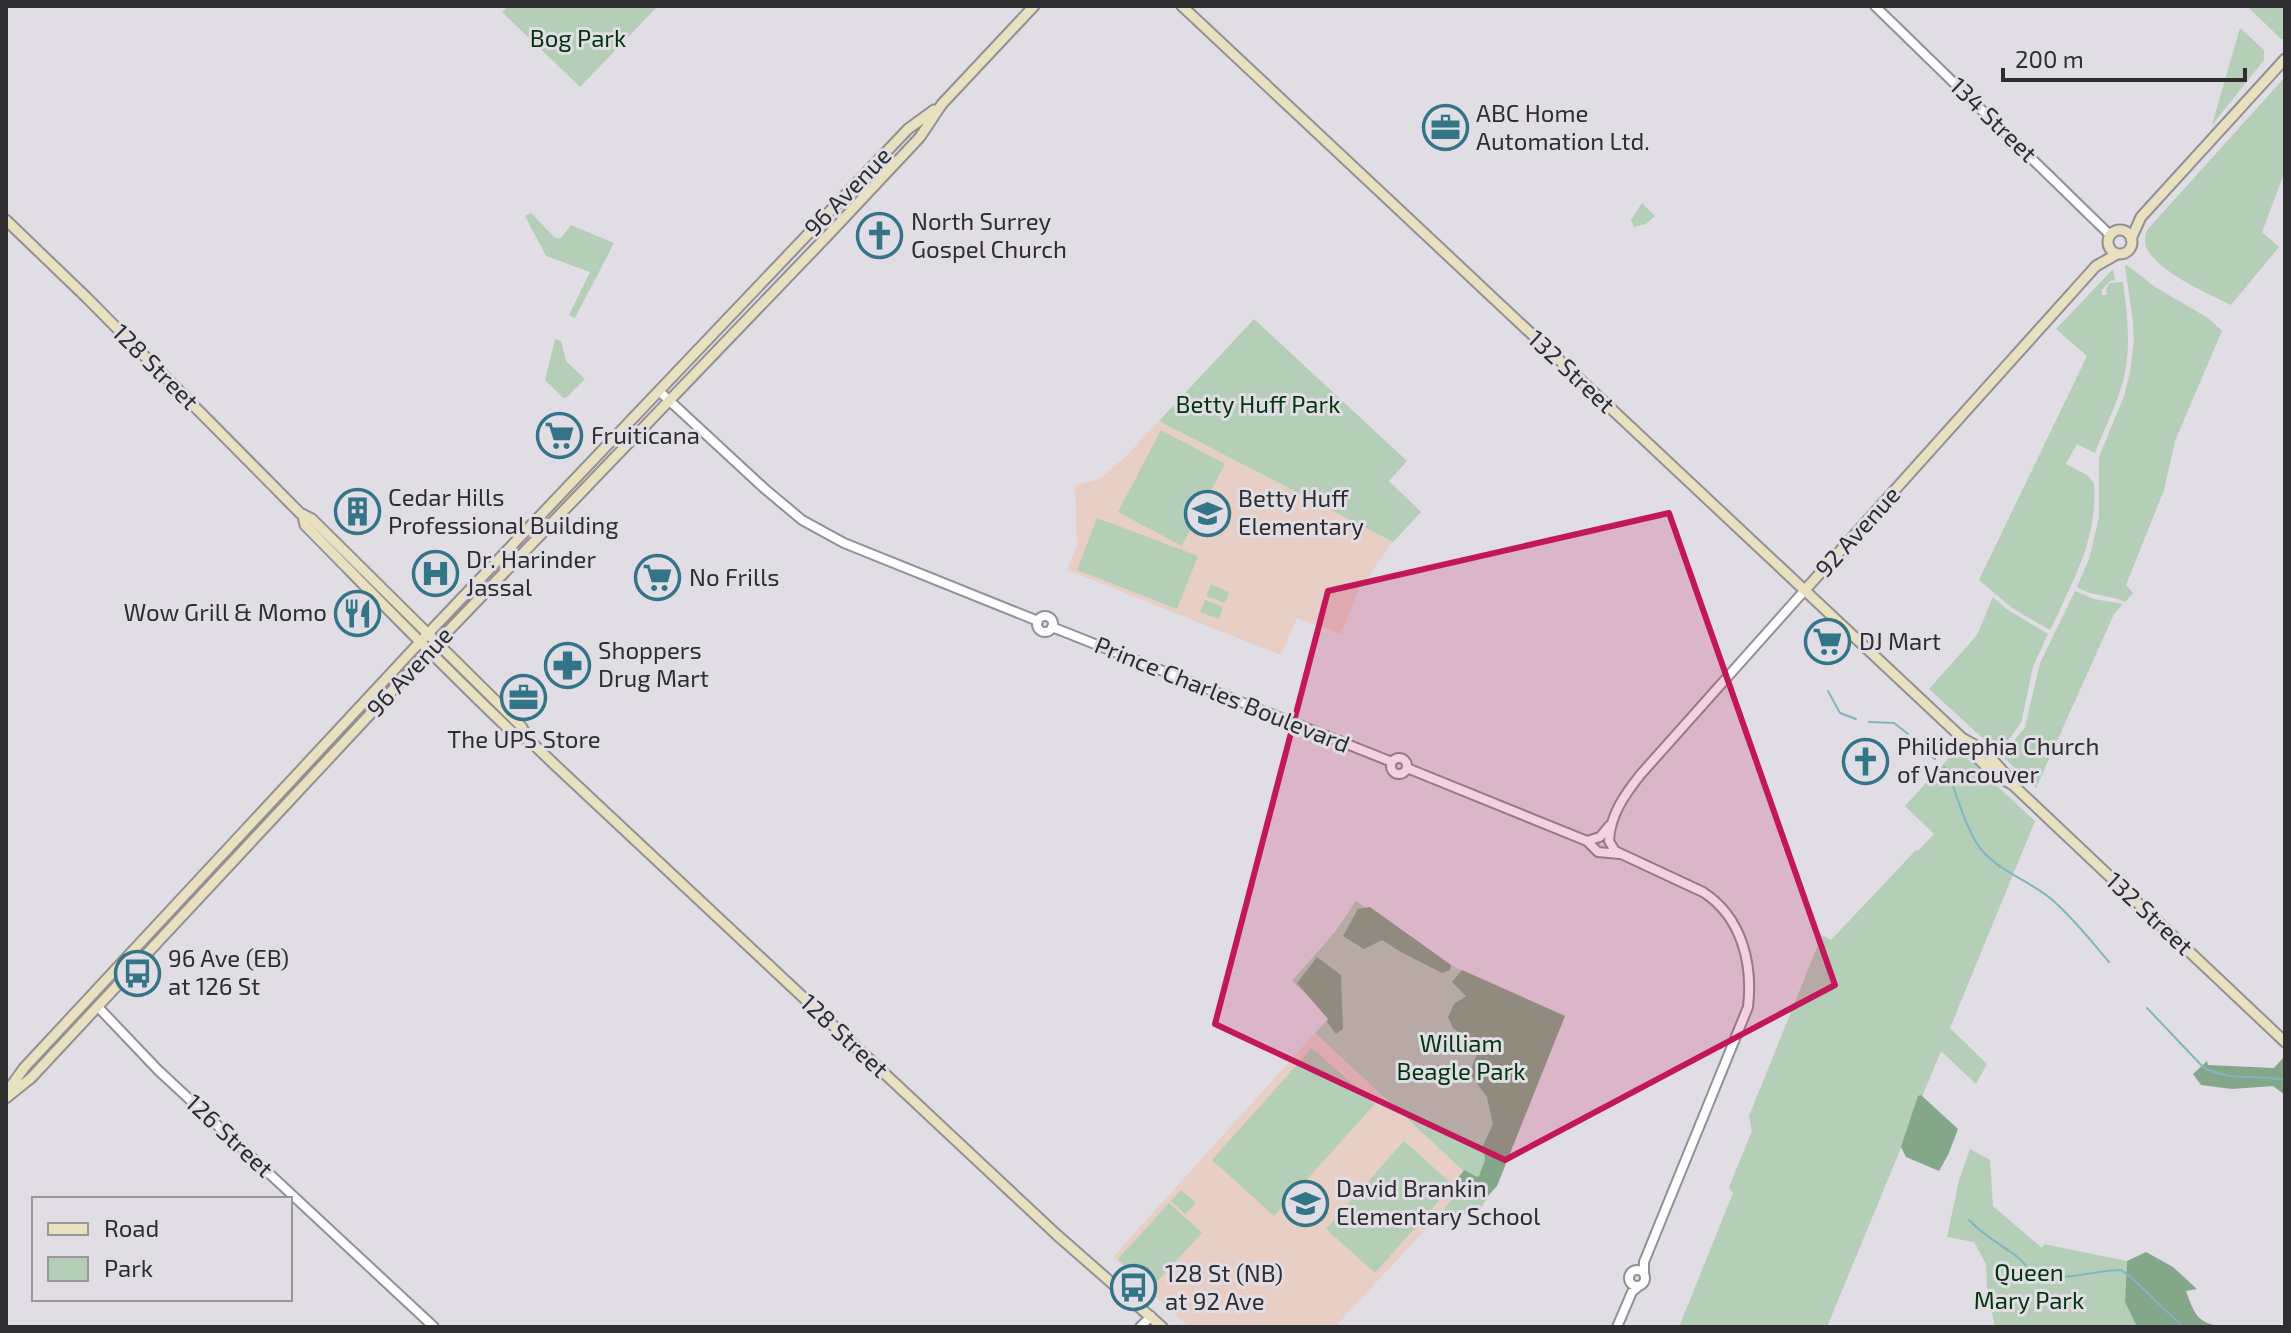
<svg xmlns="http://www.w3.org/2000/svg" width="2291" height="1333" font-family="'Exo 2',sans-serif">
  <rect width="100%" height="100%" fill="#e1dde4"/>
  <path fill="#e7cfc5" d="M 1159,421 L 1393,542 L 1359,589 L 1341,634 L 1297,618 L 1281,655 L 1067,570 L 1077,545 L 1075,485 L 1099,479 L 1125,457 Z
    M 1315,1033 L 1472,1179 L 1335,1327 L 1189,1327 L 1113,1257 Z"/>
  <path fill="#b5ceb7" d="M 508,6 L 658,6 L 580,87 L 502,12 Z
    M 2247,6 L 2285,6 L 2285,39 L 2281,39 Z
    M 2240,28 L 2264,50 L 2264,60 L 2212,125 Z
    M 2285,77 L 2285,171 L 2262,232 L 2279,247 L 2231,305 C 2207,293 2160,273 2147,249 C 2144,243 2145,236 2147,230 Z
    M 1642,203 L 1655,216 L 1646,224 L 1634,227 L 1631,220 Z
    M 531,213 L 554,237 L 560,239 L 571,225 L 614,243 L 575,318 L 569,315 L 590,272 L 546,256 L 525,216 Z
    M 2127,265 L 2155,287 L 2208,318 L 2222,331 L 2175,441 L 2164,490 L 2126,585 L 2133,593 L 2125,602 C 2109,594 2092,597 2077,587 L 2089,559 L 2099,517 L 2099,457 L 2124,396 L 2130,372 L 2134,340 L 2133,322 L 2125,266 Z
    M 2113,269 L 2115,280 L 2110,281 L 2102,290 L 2102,295 L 2107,295 L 2106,289 L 2110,283 L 2123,282 C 2128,318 2132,354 2121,388 C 2114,411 2103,431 2095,453 L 2077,444 L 2066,464 L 2087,475 L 2094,483 C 2097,525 2084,559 2066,596 C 2061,607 2056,619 2050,630 L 2012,608 L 1979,580 L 2087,356 L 2056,329 Z
    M 1254,319 L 1407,461 L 1389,481 L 1421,512 L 1393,542 L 1159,421 Z
    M 555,339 L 561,341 L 566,361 L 585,379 L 566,398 L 562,397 L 545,380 Z
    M 1161,430 L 1225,464 L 1182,546 L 1118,512 Z
    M 1097,518 L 1198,556 L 1177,609 L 1077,570 Z
    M 1211,584 L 1229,592 L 1225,603 L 1206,596 Z
    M 2075,591 L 2094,599 L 2123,604 L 2114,614 L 2036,788 L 2002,756 L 2025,727 L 2040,663 Z
    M 1993,597 L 2005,608 L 2048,634 L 2033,667 L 2021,723 L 1999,753 L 1929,689 L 1977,635 Z
    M 1205,600 L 1223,607 L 1219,619 L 1200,612 Z
    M 1957,749 L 2035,821 L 1950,1028 L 1987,1064 L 1976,1084 L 1941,1051 L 1827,1327 L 1679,1327 L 1733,1193 L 1729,1187 L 1752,1131 L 1749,1116 L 1822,935 L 1831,940 L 1916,850 L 1918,851 L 1934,834 L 1905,806 Z
    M 1356,901 L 1452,966 L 1565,1016 L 1498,1180 L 1481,1208 L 1427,1228 L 1471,1178 L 1315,1033 L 1330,1017 L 1292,981 L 1335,932 Z
    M 1312,1048 L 1375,1104 L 1274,1216 L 1212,1160 Z
    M 1404,1141 L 1453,1185 L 1375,1273 L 1326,1229 Z
    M 1970,1149 L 1990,1160 L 1993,1206 L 2042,1248 L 2044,1244 L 2127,1261 L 2125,1302 L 2137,1327 L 1995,1327 L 1987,1288 L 1986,1264 L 1974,1242 L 1947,1237 L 1959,1180 Z
    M 1181,1190 L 1196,1203 L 1185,1214 L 1171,1201 Z
    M 1169,1203 L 1202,1233 L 1150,1289 L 1118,1259 Z"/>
  <path fill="#85a789" d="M 1370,907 L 1451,965 L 1450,970 L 1442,973 L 1399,951 L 1382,940 L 1364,949 L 1343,936 L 1358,909 Z
    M 1317,957 L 1341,975 L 1343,1029 L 1336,1034 L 1327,1022 L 1328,1019 L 1297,983 Z
    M 1462,970 L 1565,1016 L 1497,1186 L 1485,1199 L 1456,1181 L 1464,1170 L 1477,1177 L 1479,1176 L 1485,1160 L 1483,1146 L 1493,1124 L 1487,1097 L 1469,1073 L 1480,1048 L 1453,1028 L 1448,1017 L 1454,1004 L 1466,996 L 1452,982 Z
    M 2284,1057 L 2285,1095 L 2273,1086 L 2232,1089 L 2201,1085 L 2193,1074 L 2207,1061 L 2208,1065 L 2274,1068 Z
    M 1921,1095 L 1958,1129 L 1948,1155 L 1939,1171 L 1906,1157 L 1901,1147 L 1918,1096 Z
    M 2146,1252 L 2173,1267 L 2197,1289 L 2186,1291 C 2195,1315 2196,1322 2223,1327 L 2137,1327 L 2125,1302 L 2127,1261 Z"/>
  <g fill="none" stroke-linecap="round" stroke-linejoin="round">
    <path stroke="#81b5c1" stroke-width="2" d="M 1828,691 L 1840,713 L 1856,719
      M 1869,722 L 1894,723 L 1908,734
      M 1918,744 L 1935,759
      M 1944,767 L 1948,772 C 1957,795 1963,821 1976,842 C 1992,869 2027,879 2050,898 C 2072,916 2091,941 2109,962
      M 2147,1008 L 2204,1068 C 2234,1082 2255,1074 2285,1080
      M 1969,1220 C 1983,1235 1998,1243 2015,1255 C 2025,1262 2031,1276 2045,1277 C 2070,1280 2096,1270 2121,1270 L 2132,1278 L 2183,1327"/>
    <defs>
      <path id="tertiary" d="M 1875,6 L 2110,235
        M 659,391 L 765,489 L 802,520 L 844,543 L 1038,621
        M1037 624a8 8 0 1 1 16 0a8 8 0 1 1-16 0Z
        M 1052,627 L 1392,762
        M1391 766a8 8 0 1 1 16 0a8 8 0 1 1-16 0Z
        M 1407,768 L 1587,841 L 1598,852 L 1619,854
        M 1587,841 L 1600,837 L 1609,826
        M 98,1007 L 158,1070 L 434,1327
        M1629 1278a8 8 0 1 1 16 0a8 8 0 1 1-16 0Z
        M 1644,1273 L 1644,1262 L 1748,1007 C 1753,964 1742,917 1703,892 L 1615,851 L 1609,841 C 1610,815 1625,794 1641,774 L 1805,590
        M 1140,1327 L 1151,1316
        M 1617,1327 L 1632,1292 L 1639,1286"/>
      <path id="secondary" d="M 1182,6 L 1961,737 C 1974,757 1992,774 2013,785
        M 6,220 L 86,297 L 300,513 L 312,519 L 521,726 L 530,741 L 554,764 L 1057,1235 L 1162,1327
        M2108 242a12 12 0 1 1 24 0a12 12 0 1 1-24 0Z
        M 2131,239 L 2141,217 L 2285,59
        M 303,516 L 305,525 C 374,595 442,666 514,734 L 528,740
        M 1805,590 L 2096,266 L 2117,254
        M 1964,739 C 1985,749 2000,766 2013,785 L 2285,1042
        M 6,1093 L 24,1068 L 421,641 L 908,129 L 934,110
        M 6,1098 L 31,1078 L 429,651 L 832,231 L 920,137 L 942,104 L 1034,6"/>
    </defs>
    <use href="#tertiary" stroke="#928f95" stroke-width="12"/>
    <use href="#secondary" stroke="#928f95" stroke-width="13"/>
    <use href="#tertiary" stroke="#fff" stroke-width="8"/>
    <use href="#secondary" stroke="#e9e0bf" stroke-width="9"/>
  </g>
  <path fill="#c2185b" fill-opacity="0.2" stroke="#c2185b" stroke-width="6" stroke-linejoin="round" d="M 1669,513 L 1835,985 L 1505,1160 L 1215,1024 L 1328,591 Z"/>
  <defs>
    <symbol id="office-ring" viewBox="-11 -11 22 22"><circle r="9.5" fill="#e1dde4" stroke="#337487" stroke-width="1.5"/><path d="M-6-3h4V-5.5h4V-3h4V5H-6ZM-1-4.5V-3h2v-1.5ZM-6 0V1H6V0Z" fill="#337487"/></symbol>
    <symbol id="church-ring" viewBox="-11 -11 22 22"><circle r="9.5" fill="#e1dde4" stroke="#337487" stroke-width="1.5"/><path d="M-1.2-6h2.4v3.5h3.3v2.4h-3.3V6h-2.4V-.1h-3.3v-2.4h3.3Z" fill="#337487"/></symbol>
    <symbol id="supermarket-ring" viewBox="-11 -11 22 22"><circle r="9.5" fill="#e1dde4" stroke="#337487" stroke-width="1.5"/><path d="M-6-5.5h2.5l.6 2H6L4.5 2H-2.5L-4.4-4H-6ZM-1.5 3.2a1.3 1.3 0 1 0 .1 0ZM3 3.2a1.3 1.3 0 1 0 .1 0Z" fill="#337487"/></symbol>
    <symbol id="building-ring" viewBox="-11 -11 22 22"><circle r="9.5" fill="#e1dde4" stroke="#337487" stroke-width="1.5"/><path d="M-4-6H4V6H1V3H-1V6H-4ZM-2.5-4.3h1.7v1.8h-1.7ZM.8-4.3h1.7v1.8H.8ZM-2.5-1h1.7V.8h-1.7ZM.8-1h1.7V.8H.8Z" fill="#337487"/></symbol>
    <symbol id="school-ring" viewBox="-11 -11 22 22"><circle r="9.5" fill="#e1dde4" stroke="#337487" stroke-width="1.5"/><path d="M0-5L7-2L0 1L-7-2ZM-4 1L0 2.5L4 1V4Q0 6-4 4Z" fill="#337487"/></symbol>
    <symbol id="hospital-ring" viewBox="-11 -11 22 22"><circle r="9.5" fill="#e1dde4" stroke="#337487" stroke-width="1.5"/><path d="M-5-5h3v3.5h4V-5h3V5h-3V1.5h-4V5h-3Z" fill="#337487"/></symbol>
    <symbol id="restaurant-ring" viewBox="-11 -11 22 22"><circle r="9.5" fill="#e1dde4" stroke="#337487" stroke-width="1.5"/><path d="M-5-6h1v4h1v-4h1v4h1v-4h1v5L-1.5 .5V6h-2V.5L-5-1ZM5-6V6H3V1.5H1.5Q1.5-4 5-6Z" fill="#337487"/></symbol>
    <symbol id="pharmacy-ring" viewBox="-11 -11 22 22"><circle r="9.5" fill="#e1dde4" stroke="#337487" stroke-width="1.5"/><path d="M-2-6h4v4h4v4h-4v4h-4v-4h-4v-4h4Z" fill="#337487"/></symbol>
    <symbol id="bus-ring" viewBox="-11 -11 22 22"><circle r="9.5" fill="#e1dde4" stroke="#337487" stroke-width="1.5"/><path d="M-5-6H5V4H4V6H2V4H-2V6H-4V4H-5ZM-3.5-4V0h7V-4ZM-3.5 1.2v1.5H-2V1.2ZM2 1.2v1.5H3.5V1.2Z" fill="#337487"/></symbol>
  </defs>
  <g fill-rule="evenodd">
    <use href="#office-ring" x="1420" y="102" width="51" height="51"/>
    <use href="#church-ring" x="854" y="210" width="51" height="51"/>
    <use href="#supermarket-ring" x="534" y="410" width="51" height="51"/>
    <use href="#building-ring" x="332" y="486" width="51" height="51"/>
    <use href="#school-ring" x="1182" y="488" width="51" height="51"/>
    <use href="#hospital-ring" x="410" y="548" width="51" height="51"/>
    <use href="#supermarket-ring" x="632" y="552" width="51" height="51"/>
    <use href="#restaurant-ring" x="332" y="588" width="51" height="51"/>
    <use href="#supermarket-ring" x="1802" y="616" width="51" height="51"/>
    <use href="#pharmacy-ring" x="542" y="640" width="51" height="51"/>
    <use href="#office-ring" x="498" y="672" width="51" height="51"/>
    <use href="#church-ring" x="1840" y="736" width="51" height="51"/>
    <use href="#bus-ring" x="112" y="948" width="51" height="51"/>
    <use href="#school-ring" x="1280" y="1178" width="51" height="51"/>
    <use href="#bus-ring" x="1108" y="1262" width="51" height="51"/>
  </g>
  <g text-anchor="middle" stroke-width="6" stroke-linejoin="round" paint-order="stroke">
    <g font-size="24" fill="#00350d" stroke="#e1dde4">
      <text x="578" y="47">Bog Park</text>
      <text x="1258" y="413">Betty Huff Park</text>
      <text x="1461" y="1052">William<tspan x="1461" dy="28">Beagle Park</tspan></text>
      <text x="2029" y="1281">Queen<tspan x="2029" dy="28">Mary Park</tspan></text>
    </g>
    <g font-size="24" fill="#2e2d2f" stroke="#e1dde4" text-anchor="start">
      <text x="1476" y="122">ABC Home<tspan x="1476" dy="28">Automation Ltd.</tspan></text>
      <text x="911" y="230">North Surrey<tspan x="911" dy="28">Gospel Church</tspan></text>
      <text x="591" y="444">Fruiticana</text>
      <text x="388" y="506">Cedar Hills<tspan x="388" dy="28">Professional Building</tspan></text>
      <text x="1238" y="507">Betty Huff<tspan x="1238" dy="28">Elementary</tspan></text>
      <text x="466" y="568">Dr. Harinder<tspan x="466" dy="28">Jassal</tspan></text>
      <text x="689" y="586">No Frills</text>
      <text x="327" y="621" text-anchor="end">Wow Grill &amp; Momo</text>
      <text x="1859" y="650">DJ Mart</text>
      <text x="598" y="659">Shoppers<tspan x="598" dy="28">Drug Mart</tspan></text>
      <text x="524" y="748" text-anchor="middle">The UPS Store</text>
      <text x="1897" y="755">Philidephia Church<tspan x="1897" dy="28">of Vancouver</tspan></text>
      <text x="168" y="967">96 Ave (EB)<tspan x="168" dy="28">at 126 St</tspan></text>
      <text x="1336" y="1197">David Brankin<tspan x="1336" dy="28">Elementary School</tspan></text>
      <text x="1165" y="1282">128 St (NB)<tspan x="1165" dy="28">at 92 Ave</tspan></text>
    </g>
    <g font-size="24" fill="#2e2d2f" stroke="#e1dde4">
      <text transform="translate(1993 120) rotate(44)" y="8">134 Street</text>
      <text transform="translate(848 192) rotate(-46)" y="8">96 Avenue</text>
      <text transform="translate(155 367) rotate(45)" y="8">128 Street</text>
      <text transform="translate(1571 372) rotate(43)" y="8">132 Street</text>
      <text transform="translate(1858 532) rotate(-48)" y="8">92 Avenue</text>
      <text transform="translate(410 672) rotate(-47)" y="8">96 Avenue</text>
      <text transform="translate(1222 695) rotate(22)" y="8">Prince Charles Boulevard</text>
      <text transform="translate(2149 914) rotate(43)" y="8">132 Street</text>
      <text transform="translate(844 1036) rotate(43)" y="8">128 Street</text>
      <text transform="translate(229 1136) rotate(43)" y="8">126 Street</text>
    </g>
  </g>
  <rect width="2291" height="1333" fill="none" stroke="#2e2d2f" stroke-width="16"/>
  <rect x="32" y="1197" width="260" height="104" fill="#e1dde4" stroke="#99979c" stroke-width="2"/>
  <rect x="48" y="1223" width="40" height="12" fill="#e9e0bf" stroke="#99979c" stroke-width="2"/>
  <text x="104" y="1237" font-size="24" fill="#2e2d2f">Road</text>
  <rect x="48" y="1257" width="40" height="24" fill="#b5ceb7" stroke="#99979c" stroke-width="2"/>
  <text x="104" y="1277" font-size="24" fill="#2e2d2f">Park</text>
  <path d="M2003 68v12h242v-12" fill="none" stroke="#2e2d2f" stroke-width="4"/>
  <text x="2015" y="68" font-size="24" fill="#2e2d2f" stroke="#e1dde4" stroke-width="6" paint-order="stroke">200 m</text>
</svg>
